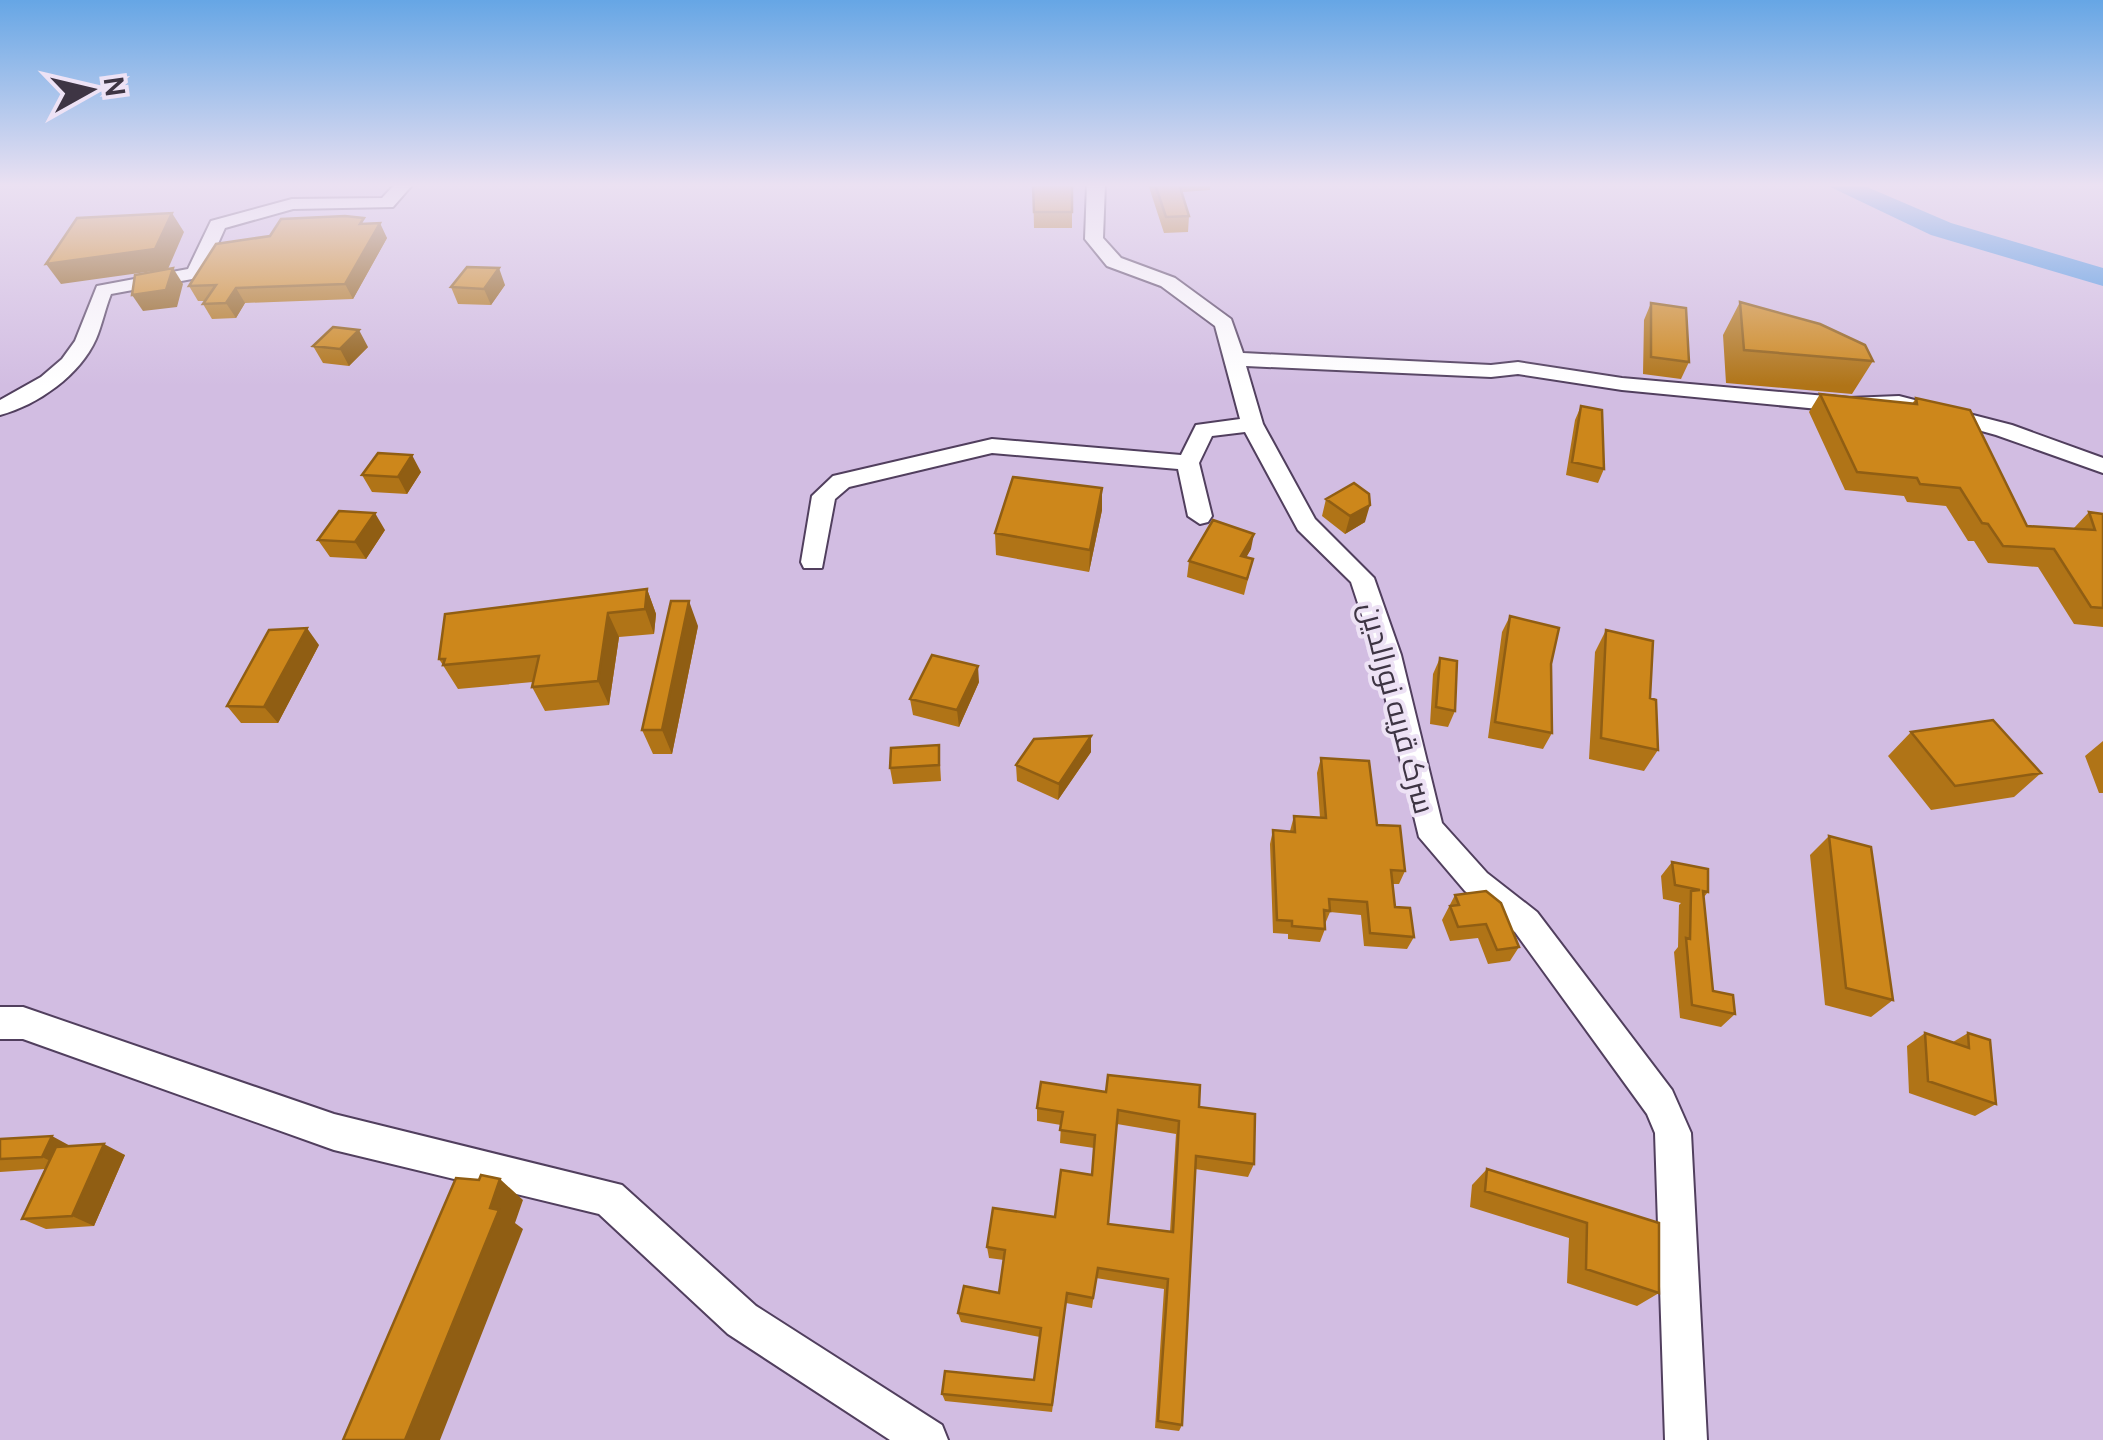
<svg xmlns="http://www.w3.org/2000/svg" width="2103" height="1440" font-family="Cabin,Cairo,sans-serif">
  <rect width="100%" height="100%" fill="#d2bde2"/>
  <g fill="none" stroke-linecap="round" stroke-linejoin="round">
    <path fill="#4492e0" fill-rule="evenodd" d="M 1824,184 L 1860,184 L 1951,223 L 2103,268 L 2103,286 L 1931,235 Z"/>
    <defs>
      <path id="street" d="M 395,184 L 413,184 L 393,207 L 293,209 L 225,228 L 203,277 L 111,294 C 105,309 102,325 96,339 C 80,375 38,405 0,415 L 0,400 L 41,377 L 62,359 L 75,341 L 97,286 L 188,269 L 211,221 L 292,199 L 382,198 Z
        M 1087,184 L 1105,184 L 1103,238 L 1121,258 L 1175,278 L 1231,319 L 1243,353 L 1491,365 L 1518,362 L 1622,378 L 1849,398 L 1899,396 L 2012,425 L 2103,458 L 2103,473 L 1996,435 L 1899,408 L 1849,412 L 1622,390 L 1518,374 L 1491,377 L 1246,366 L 1263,424 L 1315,519 L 1374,578 L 1401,655 L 1442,823 L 1487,873 L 1537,912 L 1672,1090 L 1691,1133 L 1707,1440 L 1665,1440 L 1655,1133 L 1647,1114 L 1515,932 L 1465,891 L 1419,837 L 1375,655 L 1351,582 L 1298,530 L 1245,432 L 1212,436 L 1199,463 L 1212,516 L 1208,522 L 1200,524 L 1188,516 L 1178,469 L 992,453 L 849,487 L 835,499 L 822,568 L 804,568 L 801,562 L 812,496 L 833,476 L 992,439 L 1181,455 L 1196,425 L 1240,419 L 1215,326 L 1161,286 L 1107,266 L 1085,239 Z
        M 0,1007 L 23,1007 L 334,1114 L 622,1185 L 756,1306 L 942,1425 L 948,1440 L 890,1440 L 728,1334 L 599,1214 L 334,1150 L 23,1039 L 0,1039 Z"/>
    </defs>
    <use href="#street" stroke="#513f5e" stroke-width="4"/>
    <use href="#street" fill="#fff" fill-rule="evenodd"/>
  </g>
  <path fill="#b07417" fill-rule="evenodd" d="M 1033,184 L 1072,184 L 1072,228 L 1034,228 Z
    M 1148,184 L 1210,184 L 1210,190 L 1182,192 L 1189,216 L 1188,232 L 1164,233 Z
    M 366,224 L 387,238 L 353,299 L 245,303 L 236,318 L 212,319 L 203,304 L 205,301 L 198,301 L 189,286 Z
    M 505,285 L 491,305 L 458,304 L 451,287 Z
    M 1740,302 L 1873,361 L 1852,394 L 1726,383 L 1723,335 Z
    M 1651,303 L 1689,362 L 1681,379 L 1643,374 L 1644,320 Z
    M 313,346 L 368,347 L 349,366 L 323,363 Z
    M 1820,394 L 1912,404 L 1916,398 L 2027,526 L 2073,529 L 2089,512 L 2103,514 L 2103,627 L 2074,624 L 2038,567 L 1988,563 L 1974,541 L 1968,541 L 1946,506 L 1907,502 L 1904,496 L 1845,490 L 1809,412 Z
    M 1581,406 L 1604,469 L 1598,483 L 1566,475 L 1575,420 Z
    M 421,472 L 407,494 L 372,492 L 362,475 Z
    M 1102,488 L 1102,510 L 1089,572 L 996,555 L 995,533 Z
    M 1326,499 L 1365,522 L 1345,534 L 1322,516 Z
    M 385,530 L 366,559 L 330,557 L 318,540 Z
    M 1251,549 L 1246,557 L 1253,559 L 1244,595 L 1187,577 L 1189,561 Z
    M 647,589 L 656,614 L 654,634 L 619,637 L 609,705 L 545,711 L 532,687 L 533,682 L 458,689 L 439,659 Z
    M 1510,616 L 1551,664 L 1552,733 L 1543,749 L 1488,738 L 1502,632 Z
    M 698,626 L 672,754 L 653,754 L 642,730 Z
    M 1606,630 L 1650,698 L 1658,750 L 1644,771 L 1589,759 L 1595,652 Z
    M 319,645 L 278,723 L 241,723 L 227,706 Z
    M 1440,658 L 1455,711 L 1448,727 L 1430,724 L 1433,674 Z
    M 979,682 L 959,727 L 913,715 L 910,699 Z
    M 1911,732 L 2041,773 L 2014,797 L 1931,810 L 1888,756 Z
    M 2103,741 L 2103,793 L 2099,793 L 2085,756 Z
    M 939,745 L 941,781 L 893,784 L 890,768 Z
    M 1091,752 L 1058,800 L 1017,781 L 1016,765 Z
    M 1321,758 L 1377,825 L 1405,871 L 1399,884 L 1393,884 L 1395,907 L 1414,937 L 1407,949 L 1364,946 L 1361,915 L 1330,912 L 1325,924 L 1325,929 L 1320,942 L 1288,939 L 1288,934 L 1273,933 L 1270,844 L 1273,830 L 1290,831 L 1294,816 L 1320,818 L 1317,773 Z
    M 1829,836 L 1893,1000 L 1871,1017 L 1825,1005 L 1810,855 Z
    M 1672,862 L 1708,892 L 1704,897 L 1713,991 L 1735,1014 L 1721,1027 L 1680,1018 L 1674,952 L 1678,947 L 1679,905 L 1681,903 L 1663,899 L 1661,876 Z
    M 1455,895 L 1519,947 L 1510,961 L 1488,964 L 1478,938 L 1450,941 L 1442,920 Z
    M 1925,1033 L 1953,1042 L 1968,1033 L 1996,1104 L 1975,1116 L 1909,1093 L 1907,1046 Z
    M 1199,1107 L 1254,1164 L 1248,1177 L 1195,1169 L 1182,1425 L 1179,1431 L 1155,1428 L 1164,1289 L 1096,1278 L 1092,1308 L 1066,1303 L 1052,1412 L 945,1401 L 942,1394 L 1034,1380 L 1040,1337 L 961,1322 L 958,1313 L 999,1293 L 1004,1260 L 989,1258 L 987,1247 L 1055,1217 L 1092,1175 L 1094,1148 L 1060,1143 L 1061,1125 L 1037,1121 L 1037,1108 ZM 1117,1124 L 1176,1134 L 1170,1232 L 1108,1224 Z
    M 0,1139 L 71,1146 L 125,1155 L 94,1226 L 46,1229 L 22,1219 L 45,1169 L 0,1172 Z
    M 1487,1169 L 1659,1223 L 1659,1293 L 1637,1306 L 1567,1283 L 1569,1238 L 1470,1207 L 1472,1185 Z"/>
  <path fill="#905e13" d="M 172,213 L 184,232 L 168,269 L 61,284 L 46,264 Z
    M 380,223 L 387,238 L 353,299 L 345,284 Z
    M 173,268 L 183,284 L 177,307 L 143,311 L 132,295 Z
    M 499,268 L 505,285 L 491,305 L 484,289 Z
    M 236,288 L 245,303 L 236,318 L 226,303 Z
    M 359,330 L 368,347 L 349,366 L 340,349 Z
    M 412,455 L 421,472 L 407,494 L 398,477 Z
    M 1102,488 L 1102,510 L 1089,572 L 1090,550 Z
    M 1370,505 L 1365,522 L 1345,534 L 1350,516 Z
    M 375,513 L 385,530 L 366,559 L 355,542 Z
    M 1254,534 L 1251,549 L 1238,572 L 1241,556 Z
    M 647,589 L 656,614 L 654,634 L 645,609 Z
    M 689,601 L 698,626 L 672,754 L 662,730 Z
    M 608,613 L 619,637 L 609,705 L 598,681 Z
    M 307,628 L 319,645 L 278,723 L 264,707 Z
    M 978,666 L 979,682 L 959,727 L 957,710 Z
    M 1091,736 L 1091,752 L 1058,800 L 1059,784 Z
    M 52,1136 L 74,1148 L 65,1168 L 42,1157 Z
    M 104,1144 L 125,1155 L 94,1226 L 72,1216 Z
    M 500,1179 L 523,1200 L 515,1223 L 523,1229 L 440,1440 L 405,1440 Z"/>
  <path fill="#cd871b" stroke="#905e13" stroke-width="2.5" fill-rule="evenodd" d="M 1033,184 L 1072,184 L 1072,212 L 1034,212 Z
    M 1155,184 L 1179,184 L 1189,216 L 1166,217 Z
    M 172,213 L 155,249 L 46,264 L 77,218 Z
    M 345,216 L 364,218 L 360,224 L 380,223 L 345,284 L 236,288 L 226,303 L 203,304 L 216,285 L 189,286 L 216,244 L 270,236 L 281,219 Z
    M 467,267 L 499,268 L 484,289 L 451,287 Z
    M 173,268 L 166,290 L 132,295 L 135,275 Z
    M 1740,302 L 1820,324 L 1865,345 L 1873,361 L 1744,350 Z
    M 1651,303 L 1686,308 L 1689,362 L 1651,357 Z
    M 333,327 L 359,330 L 340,349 L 313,346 Z
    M 1820,394 L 1917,404 L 1916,398 L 1970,410 L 2027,526 L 2095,530 L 2089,512 L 2103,514 L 2103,608 L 2091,607 L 2054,549 L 2003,546 L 1988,524 L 1982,523 L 1960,488 L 1920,484 L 1917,478 L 1857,472 Z
    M 1581,406 L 1602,410 L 1604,469 L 1572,462 Z
    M 378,453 L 412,455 L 398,477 L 362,475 Z
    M 1013,477 L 1102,488 L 1090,550 L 995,533 Z
    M 1354,483 L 1369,494 L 1370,505 L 1350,516 L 1326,499 Z
    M 339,511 L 375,513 L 355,542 L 318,540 Z
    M 1213,520 L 1254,534 L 1241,556 L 1253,559 L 1247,579 L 1189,561 Z
    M 647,589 L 645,609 L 608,613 L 598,681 L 532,687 L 539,656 L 443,665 L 445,659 L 439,659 L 445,614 Z
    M 671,601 L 689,601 L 662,730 L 642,730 Z
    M 1510,616 L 1559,628 L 1551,664 L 1552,733 L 1495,722 Z
    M 307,628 L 264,707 L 227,706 L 269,630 Z
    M 1606,630 L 1653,641 L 1650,698 L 1656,700 L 1658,750 L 1601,738 Z
    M 932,655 L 978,666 L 957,710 L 910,699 Z
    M 1440,658 L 1457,661 L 1455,711 L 1436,707 Z
    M 1993,720 L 2041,773 L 1955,786 L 1911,732 Z
    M 1091,736 L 1059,784 L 1016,765 L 1034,739 Z
    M 939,745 L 939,765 L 890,768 L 891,748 Z
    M 1321,758 L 1369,761 L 1377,825 L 1400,826 L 1405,871 L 1391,870 L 1395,907 L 1410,908 L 1414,937 L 1370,933 L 1367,902 L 1329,899 L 1330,911 L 1324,910 L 1325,929 L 1292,926 L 1292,921 L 1277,920 L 1273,830 L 1295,832 L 1294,816 L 1326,818 Z
    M 1829,836 L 1871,847 L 1893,1000 L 1846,988 Z
    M 1672,862 L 1708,869 L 1708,892 L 1703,891 L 1713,991 L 1733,995 L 1735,1014 L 1692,1005 L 1686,938 L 1690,939 L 1691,891 L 1700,890 L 1675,885 Z
    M 1486,891 L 1501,903 L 1519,947 L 1497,950 L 1486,924 L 1458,927 L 1450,906 L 1459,905 L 1455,895 Z
    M 1925,1033 L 1969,1048 L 1968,1033 L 1990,1040 L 1996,1104 L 1928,1081 Z
    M 1108,1075 L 1200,1085 L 1199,1107 L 1255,1114 L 1254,1164 L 1196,1156 L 1182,1425 L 1158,1421 L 1168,1279 L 1098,1268 L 1093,1298 L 1067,1293 L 1052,1405 L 942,1394 L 945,1371 L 1034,1380 L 1041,1328 L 958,1313 L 964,1286 L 999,1293 L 1005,1250 L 987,1247 L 993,1208 L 1055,1217 L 1061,1170 L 1092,1175 L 1095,1135 L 1060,1130 L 1063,1112 L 1037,1108 L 1041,1082 L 1106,1092 ZM 1118,1110 L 1179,1121 L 1173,1232 L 1108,1224 Z
    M 52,1136 L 42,1157 L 0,1159 L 0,1139 Z
    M 104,1144 L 72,1216 L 22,1219 L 56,1147 Z
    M 1487,1169 L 1659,1223 L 1659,1293 L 1586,1269 L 1587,1223 L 1485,1191 Z
    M 481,1175 L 500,1179 L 490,1208 L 499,1210 L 405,1440 L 343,1440 L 456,1178 L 479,1180 Z"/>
  <linearGradient id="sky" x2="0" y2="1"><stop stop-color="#66a6e5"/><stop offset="0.48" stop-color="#ebe1f2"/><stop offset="1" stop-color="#ebe1f2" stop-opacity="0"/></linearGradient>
  <rect width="2103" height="386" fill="url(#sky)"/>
  <g text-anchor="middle" stroke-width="8" stroke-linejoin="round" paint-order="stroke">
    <g font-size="30" fill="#3e3544" stroke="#ede2f5">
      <text transform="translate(1397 708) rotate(75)" y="10">سرک قریه نورالدین</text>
    </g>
  </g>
  <g transform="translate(90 90) rotate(82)" stroke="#ede2f5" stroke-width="8" paint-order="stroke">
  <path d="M0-8L18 38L0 25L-18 38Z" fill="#3e3544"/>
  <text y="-15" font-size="28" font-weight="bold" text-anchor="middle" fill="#3e3544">N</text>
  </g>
</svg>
